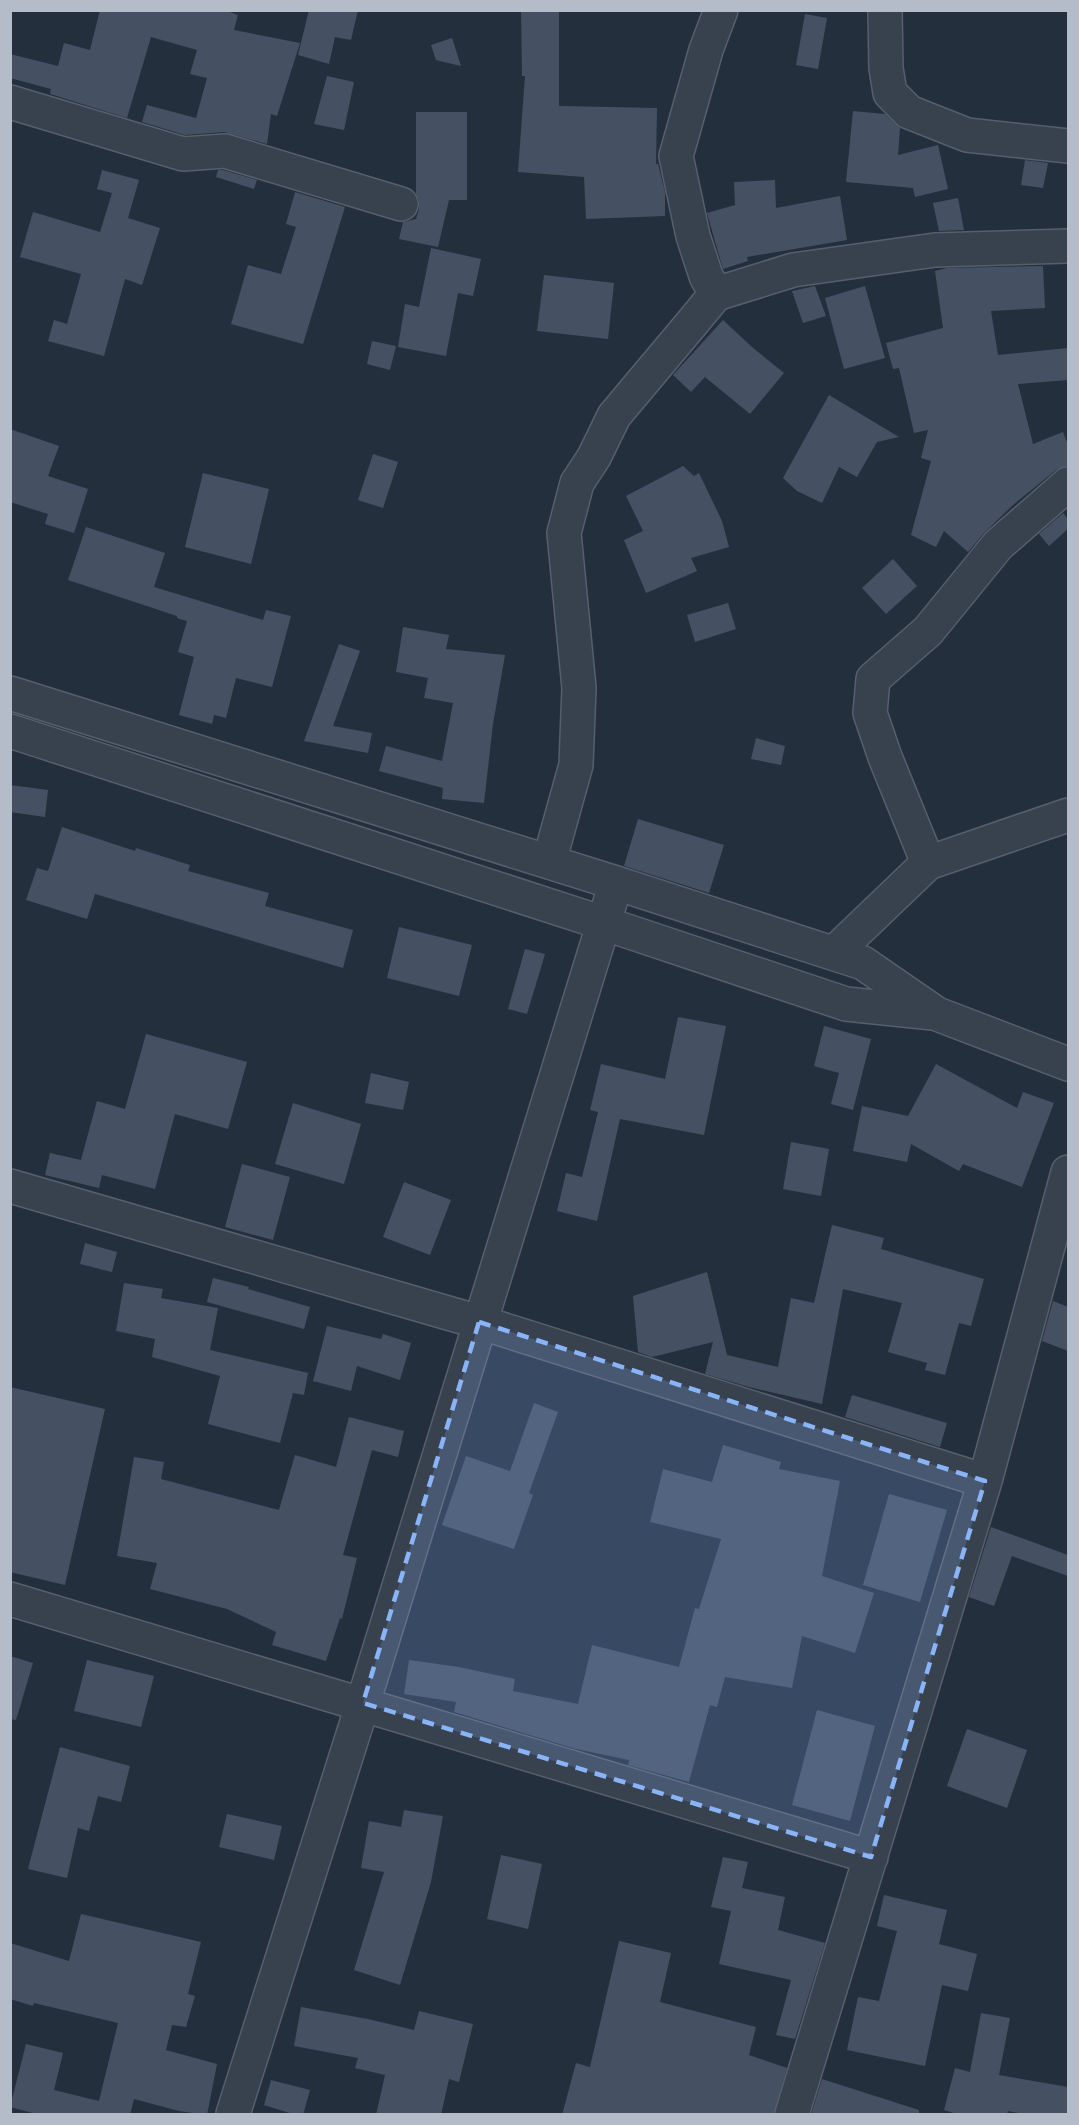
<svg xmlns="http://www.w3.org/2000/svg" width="1079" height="2125" font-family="Raleway,sans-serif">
  <rect width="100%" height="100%" fill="#242f3e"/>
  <path fill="#455162" d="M 100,10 L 224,10 L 238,15 L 234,30 L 300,43 L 277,116 L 271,114 L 267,144 L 224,132 L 185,135 L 142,122 L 147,105 L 196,118 L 207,78 L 190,74 L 197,50 L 151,37 L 127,118 L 50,94 L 51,89 L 10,78 L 10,54 L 58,66 L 64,43 L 90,50 Z
    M 309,10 L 358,10 L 351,40 L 335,37 L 329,64 L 298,55 Z
    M 521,10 L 559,10 L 559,106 L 657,108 L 656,164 L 658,164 L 665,192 L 665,216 L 586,219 L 584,177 L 518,172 L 525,76 L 522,76 Z
    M 805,14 L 827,18 L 818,69 L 796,65 Z
    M 452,38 L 461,66 L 436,60 L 431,45 Z
    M 327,76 L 354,82 L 344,130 L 314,124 Z
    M 853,111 L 885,114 L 900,128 L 898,155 L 938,145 L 948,189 L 915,197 L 913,188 L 846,182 Z
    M 416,112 L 467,112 L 467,200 L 449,200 L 438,247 L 399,239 L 403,222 L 416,219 L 419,209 L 419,200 L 416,194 Z
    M 1025,160 L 1048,163 L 1043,188 L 1021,185 Z
    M 102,170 L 139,180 L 128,218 L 160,228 L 142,285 L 125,279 L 104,356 L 48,341 L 54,320 L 67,324 L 81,274 L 20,257 L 33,212 L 100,232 L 112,193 L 97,189 Z
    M 218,170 L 223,170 L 257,180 L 254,189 L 216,177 Z
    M 775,180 L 776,208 L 840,196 L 847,240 L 747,257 L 748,261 L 723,269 L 707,213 L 735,205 L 734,182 Z
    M 295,192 L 345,207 L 303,344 L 231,324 L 248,265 L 281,274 L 296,227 L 286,224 Z
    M 958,198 L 964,230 L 939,231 L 933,203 Z
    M 431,248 L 481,259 L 473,296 L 458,293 L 446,356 L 398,347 L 405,304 L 419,307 Z
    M 1043,266 L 1045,308 L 991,311 L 998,355 L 1068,348 L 1068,380 L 1018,384 L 1033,444 L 1063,432 L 1068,445 L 1068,466 L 1056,470 L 1013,505 L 984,533 L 968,552 L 944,531 L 936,547 L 911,535 L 931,461 L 921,458 L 928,430 L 914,433 L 899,368 L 893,369 L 886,343 L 943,328 L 935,271 L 947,268 Z
    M 544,275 L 614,283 L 608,339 L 537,331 Z
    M 815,286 L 826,316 L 803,323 L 792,291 Z
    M 865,286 L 885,358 L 844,369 L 825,298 Z
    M 723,320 L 752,347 L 784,373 L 750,414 L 705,377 L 691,392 L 673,375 Z
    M 372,341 L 396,346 L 390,370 L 367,364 Z
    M 829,395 L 899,437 L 877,442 L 857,477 L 839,467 L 822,503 L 797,491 L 783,478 Z
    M 10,429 L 59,446 L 48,476 L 88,489 L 74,533 L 45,524 L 48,514 L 10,502 Z
    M 373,454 L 398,462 L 383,508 L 358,500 Z
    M 683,466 L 694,476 L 699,473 L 722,521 L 729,547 L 691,558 L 697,571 L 646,593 L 624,540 L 643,531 L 626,496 Z
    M 203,473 L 269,489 L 251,564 L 185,547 Z
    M 1063,513 L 1068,519 L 1068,529 L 1049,546 L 1039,534 Z
    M 86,527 L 165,553 L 154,587 L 263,620 L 266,610 L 291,616 L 272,687 L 236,678 L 226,718 L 214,715 L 212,724 L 179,715 L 194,657 L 178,652 L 187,621 L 177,618 L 177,616 L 68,580 Z
    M 893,559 L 917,586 L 886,614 L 862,588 Z
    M 728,603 L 736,629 L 695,642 L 687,615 Z
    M 403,627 L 449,635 L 446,649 L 505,655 L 493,724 L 484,803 L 442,799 L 443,788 L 379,771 L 386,746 L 442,761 L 453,703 L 424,698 L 428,678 L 396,672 Z
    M 339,644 L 360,651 L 333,726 L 372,733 L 368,753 L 304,741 Z
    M 756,738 L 785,746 L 781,765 L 751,759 Z
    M 10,785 L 48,790 L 45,817 L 10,812 Z
    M 638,819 L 724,845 L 709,893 L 624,866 Z
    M 62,827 L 135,851 L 136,848 L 190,865 L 188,871 L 269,893 L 265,906 L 353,930 L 343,968 L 95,894 L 87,919 L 26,900 L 37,868 L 48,871 Z
    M 399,927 L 472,945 L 459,996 L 387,978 Z
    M 525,949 L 545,954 L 527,1014 L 508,1009 Z
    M 678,1017 L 726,1026 L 704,1135 L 620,1119 L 597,1221 L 557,1211 L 566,1173 L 582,1177 L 598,1112 L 590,1110 L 601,1064 L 665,1079 Z
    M 824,1026 L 871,1039 L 853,1110 L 831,1104 L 839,1073 L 814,1066 Z
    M 146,1034 L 247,1062 L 228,1129 L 175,1114 L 155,1189 L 102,1175 L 99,1188 L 45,1175 L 50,1153 L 81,1160 L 97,1101 L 125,1109 Z
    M 936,1064 L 1017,1108 L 1023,1092 L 1054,1103 L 1022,1187 L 963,1164 L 959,1171 L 911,1144 L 907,1162 L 853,1151 L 862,1106 L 908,1116 Z
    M 371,1073 L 409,1082 L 403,1110 L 365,1103 Z
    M 293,1103 L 361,1124 L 344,1184 L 275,1164 Z
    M 791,1142 L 829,1149 L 821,1196 L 783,1189 Z
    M 242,1164 L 290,1177 L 273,1240 L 225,1227 Z
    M 404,1182 L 451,1200 L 430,1255 L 383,1237 Z
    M 832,1225 L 884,1238 L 881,1249 L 984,1279 L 971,1326 L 959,1323 L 945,1375 L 925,1370 L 927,1363 L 888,1352 L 902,1303 L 843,1289 L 822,1404 L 749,1387 L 705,1374 L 713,1342 L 652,1357 L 638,1352 L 633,1296 L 707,1272 L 727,1355 L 778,1367 L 791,1298 L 814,1303 Z
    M 85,1243 L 117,1252 L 112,1272 L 80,1264 Z
    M 213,1278 L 249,1287 L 248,1289 L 310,1307 L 304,1329 L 207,1302 Z
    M 124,1283 L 163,1289 L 161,1298 L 218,1308 L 210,1350 L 308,1373 L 304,1395 L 293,1393 L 280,1443 L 208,1424 L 220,1376 L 152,1357 L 155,1339 L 116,1331 Z
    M 1053,1301 L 1068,1307 L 1068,1351 L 1042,1341 Z
    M 327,1326 L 381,1339 L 383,1334 L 411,1343 L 400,1380 L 357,1366 L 351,1391 L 313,1381 Z
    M 10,1387 L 105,1409 L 65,1585 L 10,1572 Z
    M 852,1395 L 947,1423 L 940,1447 L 845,1417 Z
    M 534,1403 L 558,1412 L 529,1493 L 533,1495 L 514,1549 L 442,1525 L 466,1456 L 510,1471 Z
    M 349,1417 L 404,1431 L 398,1457 L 372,1450 L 343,1555 L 357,1558 L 342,1619 L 340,1618 L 326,1661 L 272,1645 L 276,1632 L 227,1609 L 150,1589 L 157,1563 L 117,1556 L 134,1457 L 164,1462 L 161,1479 L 279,1510 L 295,1455 L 336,1467 Z
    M 723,1445 L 781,1462 L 779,1469 L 840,1481 L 822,1576 L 874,1593 L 855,1653 L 802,1636 L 792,1688 L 725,1677 L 717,1707 L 710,1705 L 689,1782 L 628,1765 L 629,1760 L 576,1749 L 454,1712 L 456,1702 L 404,1694 L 409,1660 L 459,1667 L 515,1679 L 513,1691 L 578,1704 L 592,1645 L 679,1667 L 695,1608 L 699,1609 L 721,1539 L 650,1522 L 663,1469 L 712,1482 Z
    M 889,1494 L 947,1510 L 920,1602 L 863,1585 Z
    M 991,1527 L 1068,1555 L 1068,1576 L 1012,1556 L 994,1606 L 969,1597 Z
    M 10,1656 L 33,1663 L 16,1720 L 10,1719 Z
    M 87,1660 L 154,1676 L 141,1727 L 74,1711 Z
    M 817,1710 L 875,1726 L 850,1821 L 792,1805 Z
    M 967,1729 L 1027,1750 L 1007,1808 L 947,1786 Z
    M 60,1747 L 130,1766 L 121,1802 L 98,1796 L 89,1831 L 78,1828 L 67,1878 L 28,1869 Z
    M 404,1810 L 443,1816 L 431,1882 L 400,1985 L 354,1970 L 384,1872 L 361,1868 L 369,1821 L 401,1827 Z
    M 227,1814 L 282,1826 L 274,1860 L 219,1847 Z
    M 501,1855 L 542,1864 L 528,1929 L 487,1919 Z
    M 723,1857 L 748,1862 L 742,1888 L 785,1897 L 778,1930 L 825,1943 L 795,2039 L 776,2035 L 791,1980 L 719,1964 L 731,1911 L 711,1907 Z
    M 884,1895 L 947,1910 L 939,1944 L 977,1954 L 968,1991 L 942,1985 L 925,2066 L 847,2050 L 858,1997 L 879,2001 L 897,1931 L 877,1926 Z
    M 81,1914 L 201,1942 L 188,1994 L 195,1996 L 186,2027 L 172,2025 L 166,2050 L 217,2064 L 207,2115 L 179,2111 L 134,2099 L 130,2115 L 40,2115 L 10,2107 L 26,2044 L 63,2053 L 54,2090 L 99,2101 L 118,2023 L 34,2003 L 33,2006 L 10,1999 L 10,1943 L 69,1961 Z
    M 619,1941 L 671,1953 L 660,2002 L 756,2027 L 749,2055 L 787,2068 L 774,2115 L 562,2115 L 576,2063 L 590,2067 Z
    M 301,2007 L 368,2019 L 414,2030 L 419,2011 L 473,2024 L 459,2082 L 449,2079 L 441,2115 L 376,2115 L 385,2075 L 355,2068 L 358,2058 L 294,2046 Z
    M 981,2013 L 1010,2018 L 999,2075 L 1068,2087 L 1068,2115 L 1028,2115 L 1008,2111 L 1007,2115 L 960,2115 L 944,2110 L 955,2068 L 970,2072 Z
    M 822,2079 L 919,2110 L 919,2115 L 811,2115 Z
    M 271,2080 L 310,2090 L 303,2115 L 296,2115 L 264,2105 Z"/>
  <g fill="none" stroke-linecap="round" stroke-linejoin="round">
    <defs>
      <path id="minor" d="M 885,10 L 886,68 L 890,93 L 909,112 L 967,135 L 1068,146
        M 10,102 L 183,154 L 225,151 L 401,204
        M 716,294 L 706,276 L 693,236 L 676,156 L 706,50 L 721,10
        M 10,693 L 616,883 L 863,963 L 937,1014 L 1068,1064
        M 10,731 L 603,923 L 846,1004 L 933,1013
        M 549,862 L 576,765 L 579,688 L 564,533 L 577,483 L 594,457 L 614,416 L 697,317 L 716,294 L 793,270 L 935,250 L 1068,246
        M 928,863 L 885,757 L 870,713 L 873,679 L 928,631 L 998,545 L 1068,484
        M 834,953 L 928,863 L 1068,815
        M 10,1186 L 479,1322 L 985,1481
        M 10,1599 L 871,1857
        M 233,2114 L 363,1703 L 616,883
        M 792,2114 L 985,1481 L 1068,1172"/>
    </defs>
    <use href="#minor" stroke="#565f6c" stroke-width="36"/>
    <use href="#minor" stroke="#38414e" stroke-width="33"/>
  </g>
  <path fill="#8ab4f8" fill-opacity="0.2" stroke="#8ab4f8" stroke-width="4.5" stroke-dasharray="12 8" stroke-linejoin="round" d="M 479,1322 L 985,1481 L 871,1857 L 363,1703 Z"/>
  <rect width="1079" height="2125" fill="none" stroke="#b4bcc9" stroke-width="24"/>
</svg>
